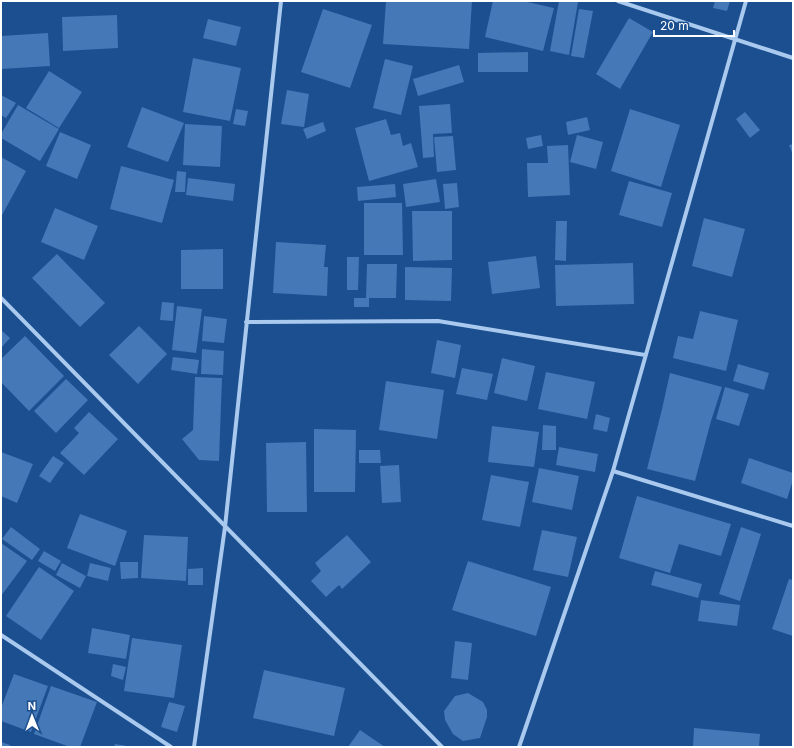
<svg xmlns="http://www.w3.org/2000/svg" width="794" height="748" font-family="Inter,sans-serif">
  <rect width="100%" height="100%" fill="#1b4f8f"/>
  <path fill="#4478b7" d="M 386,1 L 472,1 L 469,49 L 383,44 Z
    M 493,1 L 523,1 L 554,8 L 543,51 L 485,37 Z
    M 559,1 L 578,2 L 569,55 L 550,51 Z
    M 715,1 L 730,1 L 727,11 L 713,8 Z
    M 323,9 L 372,25 L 350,88 L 301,72 Z
    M 579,9 L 593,11 L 584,58 L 571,56 Z
    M 117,15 L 118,48 L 63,51 L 62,17 Z
    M 629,18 L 653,32 L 620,89 L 596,74 Z
    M 208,19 L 241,27 L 236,46 L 203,38 Z
    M 48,33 L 50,66 L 1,69 L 1,36 Z
    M 528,52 L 528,72 L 478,72 L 478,53 Z
    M 193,58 L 241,68 L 230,121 L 183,112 Z
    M 385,59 L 413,66 L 401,115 L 373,108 Z
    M 459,65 L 464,82 L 418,96 L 413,79 Z
    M 49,71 L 82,92 L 59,128 L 26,108 Z
    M 287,90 L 309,94 L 304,127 L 281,124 Z
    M 1,95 L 16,103 L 6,118 L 1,115 Z
    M 450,104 L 452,133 L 433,134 L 434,157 L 423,158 L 419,106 Z
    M 18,105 L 59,129 L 40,161 L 1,138 L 1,134 Z
    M 142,107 L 184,123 L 168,162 L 127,147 Z
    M 236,109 L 248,111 L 245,126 L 233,124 Z
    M 630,109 L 680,125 L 661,187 L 611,171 Z
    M 745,112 L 760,130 L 750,138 L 736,119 Z
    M 587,117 L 590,130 L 568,135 L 566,122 Z
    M 386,119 L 391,135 L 400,133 L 403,146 L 411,143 L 418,167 L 369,181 L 355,128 Z
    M 323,122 L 326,131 L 307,139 L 303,129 Z
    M 185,124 L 222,126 L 220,167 L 183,165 Z
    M 60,132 L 91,145 L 77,179 L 46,166 Z
    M 541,135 L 543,146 L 528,149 L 526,138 Z
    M 577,135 L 603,142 L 596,169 L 570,162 Z
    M 453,136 L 456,170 L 437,172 L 434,137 Z
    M 793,144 L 793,155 L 789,145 Z
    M 568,145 L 570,195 L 528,197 L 527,163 L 548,163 L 547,146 Z
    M 1,157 L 26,171 L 1,217 Z
    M 121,166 L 174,180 L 162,223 L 110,209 Z
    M 177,171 L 186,172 L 185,192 L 175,192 Z
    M 188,178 L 235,184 L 233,201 L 186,195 Z
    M 436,179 L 440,202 L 406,207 L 403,184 Z
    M 629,181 L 672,193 L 662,227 L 619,215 Z
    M 457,183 L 459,207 L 445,209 L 443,184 Z
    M 395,184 L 396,197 L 358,201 L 357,187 Z
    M 364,203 L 402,203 L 403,255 L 364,255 Z
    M 55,208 L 98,226 L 84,260 L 41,242 Z
    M 412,211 L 452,211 L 452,260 L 413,261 Z
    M 704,218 L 745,229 L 732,277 L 692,266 Z
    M 556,221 L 567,221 L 566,261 L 555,260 Z
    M 276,242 L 326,245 L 324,267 L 328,267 L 327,296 L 273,293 Z
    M 223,249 L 223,289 L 181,289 L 181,250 Z
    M 57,254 L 105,303 L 80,327 L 32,278 Z
    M 536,256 L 540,288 L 492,294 L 488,262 Z
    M 347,257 L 359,257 L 358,290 L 347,290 Z
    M 633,263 L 634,304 L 556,306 L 555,265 Z
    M 367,264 L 397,264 L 396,298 L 369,298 L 369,307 L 354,307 L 354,298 L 366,298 Z
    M 405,267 L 452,268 L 451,301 L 405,300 Z
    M 162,302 L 174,303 L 173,321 L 160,320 Z
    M 177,306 L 202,309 L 196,353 L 172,350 Z
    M 700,311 L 738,320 L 726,371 L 673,358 L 678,336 L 693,339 Z
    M 204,316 L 227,319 L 224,343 L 202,341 Z
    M 139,326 L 167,354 L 138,384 L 109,355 Z
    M 1,330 L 10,338 L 1,348 Z
    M 25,336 L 64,376 L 29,411 L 1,382 L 1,359 Z
    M 437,340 L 461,345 L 455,378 L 431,373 Z
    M 202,349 L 224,351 L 223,375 L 201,374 Z
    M 173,357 L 199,360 L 197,374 L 171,370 Z
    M 502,358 L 535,366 L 527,401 L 494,393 Z
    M 738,364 L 769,373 L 764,390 L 733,381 Z
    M 462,368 L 493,374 L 487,400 L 456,394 Z
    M 546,372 L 595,382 L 587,419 L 538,409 Z
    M 670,373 L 722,387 L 711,421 L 695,481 L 647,469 L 662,409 Z
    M 195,377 L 222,378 L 219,461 L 199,460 L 182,439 L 193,430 Z
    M 66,379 L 88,400 L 56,433 L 34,411 Z
    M 386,381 L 444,390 L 437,439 L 379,430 Z
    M 725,387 L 749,394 L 739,426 L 716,419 Z
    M 89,412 L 118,439 L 84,475 L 60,453 L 79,433 L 74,428 Z
    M 596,414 L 610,418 L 607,432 L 593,429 Z
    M 543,425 L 556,426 L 556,450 L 542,450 Z
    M 492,426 L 539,432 L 534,467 L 488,462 Z
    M 314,429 L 356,430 L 355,492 L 314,492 Z
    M 306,442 L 307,512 L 267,512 L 266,443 Z
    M 559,447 L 598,454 L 595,472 L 556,465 Z
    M 359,450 L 380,450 L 381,463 L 359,463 Z
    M 1,452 L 33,464 L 17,503 L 1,496 Z
    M 53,456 L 64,463 L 50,483 L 39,476 Z
    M 749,458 L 793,473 L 793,480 L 787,499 L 741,483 Z
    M 399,465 L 401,502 L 382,503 L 380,466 Z
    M 539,468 L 579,476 L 572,510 L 532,502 Z
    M 491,475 L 529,482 L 520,527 L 482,520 Z
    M 637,496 L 731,524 L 721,556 L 679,544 L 670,573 L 619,558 Z
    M 80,514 L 127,531 L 115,566 L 67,548 Z
    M 11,527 L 40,549 L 32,560 L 2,539 Z
    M 741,527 L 761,534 L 740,601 L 719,594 Z
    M 542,530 L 577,537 L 568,577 L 533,570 Z
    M 144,535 L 188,537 L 186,581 L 141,578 Z
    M 347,535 L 371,562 L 342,589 L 339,585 L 326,597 L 311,581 L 321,571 L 315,563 Z
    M 1,543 L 27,561 L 1,596 Z
    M 44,551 L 61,561 L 55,571 L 38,561 Z
    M 468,561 L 551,587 L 536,636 L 452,610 Z
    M 120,562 L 138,562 L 138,578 L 121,579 Z
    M 62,563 L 86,576 L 80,588 L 56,575 Z
    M 90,563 L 111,568 L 108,581 L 87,576 Z
    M 39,567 L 74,591 L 41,640 L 6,616 Z
    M 203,568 L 203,585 L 188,585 L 188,569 Z
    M 655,571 L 702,584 L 698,598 L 651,585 Z
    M 789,579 L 793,580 L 793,636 L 772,629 Z
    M 701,600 L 740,605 L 737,626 L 698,621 Z
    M 92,628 L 130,635 L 126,659 L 88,653 Z
    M 132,638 L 182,645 L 174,698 L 124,691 Z
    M 455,641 L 472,643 L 468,680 L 451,678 Z
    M 113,664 L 126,667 L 123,680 L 111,676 Z
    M 264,670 L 345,688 L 334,736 L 253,718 Z
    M 14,674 L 48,686 L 31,732 L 1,721 L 1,708 Z
    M 51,686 L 97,702 L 80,747 L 70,747 L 34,734 Z
    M 468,693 L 483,702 L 487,710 L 487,717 L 480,738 L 463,741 L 453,734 L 445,720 L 444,711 L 455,696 Z
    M 169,702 L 185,706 L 177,732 L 161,727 Z
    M 694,728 L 760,734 L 759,747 L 693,747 Z
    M 360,730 L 385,747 L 348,747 Z
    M 1,742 L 10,745 L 10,747 L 1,747 Z
    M 115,744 L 127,746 L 127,747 L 114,747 Z"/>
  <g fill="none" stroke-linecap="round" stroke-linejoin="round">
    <path stroke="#a9c9ee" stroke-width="4" d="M 618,1 L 793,58
      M 1,298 L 442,747
      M 246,322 L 438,321 L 645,355
      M 613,471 L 793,526
      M 1,635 L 171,747
      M 194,747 L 225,527 L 281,1
      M 519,747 L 613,471 L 746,1"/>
  </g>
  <rect width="794" height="748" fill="none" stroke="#ffffff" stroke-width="4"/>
  <g transform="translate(32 716) rotate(359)" stroke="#1b4f8f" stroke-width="3" paint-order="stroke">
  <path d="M0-3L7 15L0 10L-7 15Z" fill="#ffffff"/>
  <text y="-6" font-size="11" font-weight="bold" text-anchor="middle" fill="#ffffff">N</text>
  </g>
  <path d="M654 30v6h80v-6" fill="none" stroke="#ffffff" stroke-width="2"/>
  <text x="660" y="30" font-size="12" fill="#ffffff" stroke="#1b4f8f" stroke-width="3" paint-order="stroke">20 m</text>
</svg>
